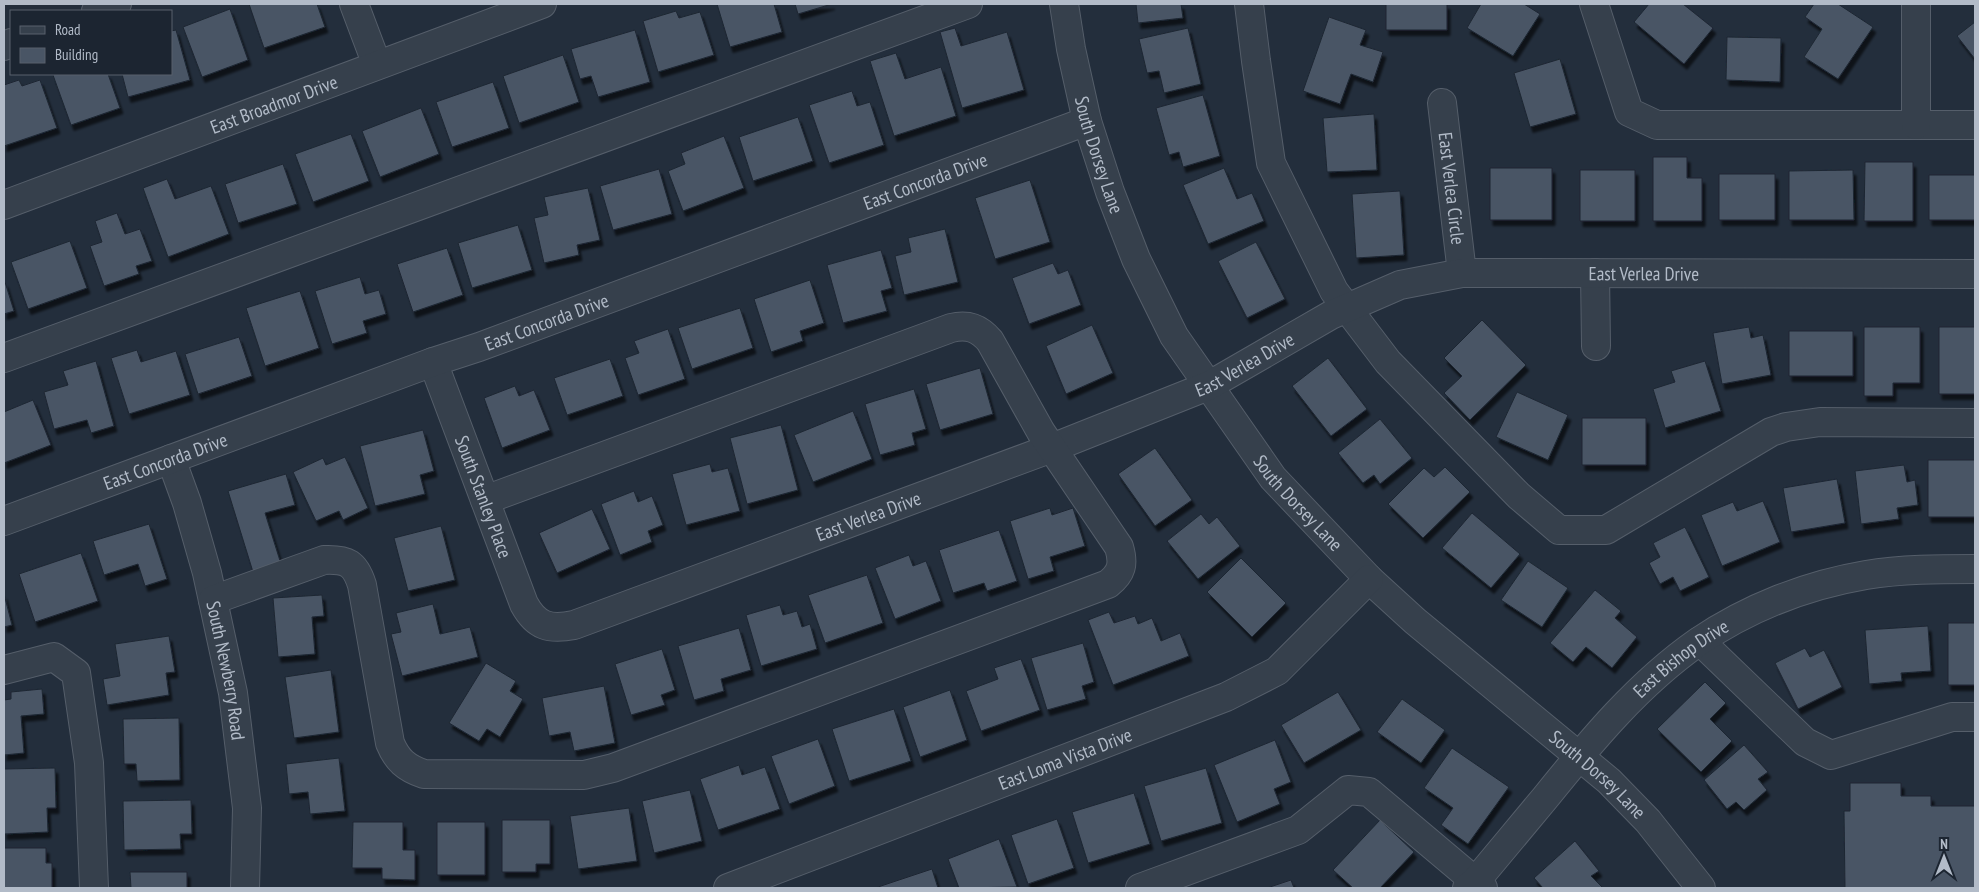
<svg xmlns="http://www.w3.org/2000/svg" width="1979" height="892" font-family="'PT Sans Narrow',sans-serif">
  <defs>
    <filter id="shadow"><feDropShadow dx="3" dy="5.5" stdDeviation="1" flood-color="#0009"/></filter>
  </defs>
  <rect width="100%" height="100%" fill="#232e3c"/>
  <path fill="#495565" stroke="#1e2733" filter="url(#shadow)" d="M 249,4 L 317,4 L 325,27 L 264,48 Z
    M 717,4 L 774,4 L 782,32 L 730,47 Z
    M 795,4 L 832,4 L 798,14 Z
    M 1136,4 L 1181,4 L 1183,18 L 1138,23 Z
    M 1386,4 L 1447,4 L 1447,30 L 1386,30 Z
    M 1481,4 L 1524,4 L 1540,14 L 1513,56 L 1467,28 Z
    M 1649,4 L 1683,4 L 1713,28 L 1684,64 L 1634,22 Z
    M 1814,4 L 1838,4 L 1873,27 L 1838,79 L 1804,57 L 1822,29 L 1805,17 Z
    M 230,9 L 248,60 L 202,77 L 183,27 Z
    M 676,11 L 679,18 L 700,12 L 714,55 L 658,72 L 643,21 Z
    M 1329,17 L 1366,30 L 1360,45 L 1383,52 L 1373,82 L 1351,74 L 1340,104 L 1303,91 Z
    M 1975,22 L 1975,59 L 1957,36 Z
    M 955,28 L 961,46 L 1007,32 L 1024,90 L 962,108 L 940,32 Z
    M 1188,28 L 1201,84 L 1164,93 L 1159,71 L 1147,73 L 1139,39 Z
    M 176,30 L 190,80 L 128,97 L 122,74 L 171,74 L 171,31 Z
    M 635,30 L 650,82 L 598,97 L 591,76 L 580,79 L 571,49 Z
    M 1727,37 L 1781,38 L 1780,82 L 1726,80 Z
    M 896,53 L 905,79 L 941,67 L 956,116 L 894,136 L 870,61 Z
    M 563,55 L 579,102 L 519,123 L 503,76 Z
    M 1560,59 L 1576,114 L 1530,127 L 1514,73 Z
    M 56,74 L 108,74 L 120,108 L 71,125 L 53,75 Z
    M 19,80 L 22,86 L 40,80 L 57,128 L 4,146 L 4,85 Z
    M 493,82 L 509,128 L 452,147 L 436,102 Z
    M 852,91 L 857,106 L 870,102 L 884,145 L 829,163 L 809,105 Z
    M 1203,95 L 1220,156 L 1183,167 L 1179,152 L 1169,155 L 1156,108 Z
    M 421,108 L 439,154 L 380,177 L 362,131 Z
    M 1374,114 L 1377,170 L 1327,172 L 1323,118 Z
    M 798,117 L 813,161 L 753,181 L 739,137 Z
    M 351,134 L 369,181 L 313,202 L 295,154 Z
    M 724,136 L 744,188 L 683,211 L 668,171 L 685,164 L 681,153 Z
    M 1653,157 L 1687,157 L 1687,178 L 1702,178 L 1702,221 L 1653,221 Z
    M 1865,162 L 1913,162 L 1913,221 L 1864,221 Z
    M 283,164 L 297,204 L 238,223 L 225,184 Z
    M 1224,168 L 1237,199 L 1252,193 L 1264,221 L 1208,244 L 1183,185 Z
    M 1490,168 L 1552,168 L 1552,220 L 1490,220 Z
    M 659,169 L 672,214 L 613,230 L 600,186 Z
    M 1580,170 L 1635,170 L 1635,221 L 1580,221 Z
    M 1853,170 L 1854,220 L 1789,220 L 1789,171 Z
    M 1719,174 L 1775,174 L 1775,220 L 1719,220 Z
    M 1929,175 L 1975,175 L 1975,220 L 1929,220 Z
    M 167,179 L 175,199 L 211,186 L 229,234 L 168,257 L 143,188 Z
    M 1030,180 L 1050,242 L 995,259 L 975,198 Z
    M 588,188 L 600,240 L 577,245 L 579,255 L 544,263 L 534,218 L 548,215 L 544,197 Z
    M 1400,191 L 1404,255 L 1356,258 L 1352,194 Z
    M 117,213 L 125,234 L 140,229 L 152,261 L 136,266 L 139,274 L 104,286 L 90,246 L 102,242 L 95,221 Z
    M 518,225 L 532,270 L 472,288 L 458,243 Z
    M 945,229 L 958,282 L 904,295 L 895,256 L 911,252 L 908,238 Z
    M 70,241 L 87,288 L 28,309 L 11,262 Z
    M 1256,242 L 1285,299 L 1247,318 L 1218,261 Z
    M 447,248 L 463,295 L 413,312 L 397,264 Z
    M 881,250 L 892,288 L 881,291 L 887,311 L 843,323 L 827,265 Z
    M 1053,263 L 1058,274 L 1068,270 L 1081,305 L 1029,324 L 1012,278 Z
    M 360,277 L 365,294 L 379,290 L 386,314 L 363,321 L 367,333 L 332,344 L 315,291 Z
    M 810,280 L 824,323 L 800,331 L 803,341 L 771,352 L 754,299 Z
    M 4,282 L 5,282 L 14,311 L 4,314 Z
    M 300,291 L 319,348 L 265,366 L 246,308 Z
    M 740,308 L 753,348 L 692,369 L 678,328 Z
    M 1482,320 L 1526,365 L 1470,420 L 1444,393 L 1462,376 L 1444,358 Z
    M 1092,325 L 1113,373 L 1066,394 L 1046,346 Z
    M 1749,327 L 1751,338 L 1763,335 L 1771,375 L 1722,384 L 1713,333 Z
    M 1864,327 L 1920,327 L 1920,383 L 1893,383 L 1893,396 L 1864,396 Z
    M 1939,327 L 1975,327 L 1975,394 L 1939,394 Z
    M 668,329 L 685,379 L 638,395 L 625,358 L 639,353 L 634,341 Z
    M 1789,331 L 1853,331 L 1853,376 L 1789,376 Z
    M 239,337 L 252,376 L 198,394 L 185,354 Z
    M 137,350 L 141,362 L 176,351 L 190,395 L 129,414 L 111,358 Z
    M 1328,358 L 1367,409 L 1331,436 L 1292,386 Z
    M 610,359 L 623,396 L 567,415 L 554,378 Z
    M 96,361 L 114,426 L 91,433 L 87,420 L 54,429 L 44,392 L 68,385 L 63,371 Z
    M 1705,361 L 1721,411 L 1665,428 L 1653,389 L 1675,382 L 1671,371 Z
    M 980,368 L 993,414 L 940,430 L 926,384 Z
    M 515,386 L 519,396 L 534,390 L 550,430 L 502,448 L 484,398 Z
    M 914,389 L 926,429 L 912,433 L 915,445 L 880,455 L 865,404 Z
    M 1517,392 L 1568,415 L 1548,460 L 1496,437 Z
    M 33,400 L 51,445 L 4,463 L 4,412 Z
    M 853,411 L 872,459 L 813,482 L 794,435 Z
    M 1582,418 L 1646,418 L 1646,465 L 1582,465 Z
    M 1380,419 L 1412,458 L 1380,484 L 1374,475 L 1363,483 L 1338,453 Z
    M 781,425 L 798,490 L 747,504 L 730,438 Z
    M 423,430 L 434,471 L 420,475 L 425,494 L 375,506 L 360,446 Z
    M 1155,448 L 1192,500 L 1155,526 L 1118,474 Z
    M 345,457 L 368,508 L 343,520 L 339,511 L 316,521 L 293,472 L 323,458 L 326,465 Z
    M 1928,460 L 1975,460 L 1975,517 L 1928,517 Z
    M 710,464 L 712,472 L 728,468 L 740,511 L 686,525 L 672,474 Z
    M 1904,465 L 1907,482 L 1915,480 L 1918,505 L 1897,508 L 1899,519 L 1861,524 L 1855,471 Z
    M 1445,467 L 1470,492 L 1423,538 L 1388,504 L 1424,468 L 1434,477 Z
    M 286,474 L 295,505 L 265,513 L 281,564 L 253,572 L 228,491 Z
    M 1837,479 L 1845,523 L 1791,532 L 1783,488 Z
    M 634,491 L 638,502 L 652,496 L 663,525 L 648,531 L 652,542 L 620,555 L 601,504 Z
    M 1763,501 L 1780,542 L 1722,566 L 1701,515 L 1733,502 L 1737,511 Z
    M 1050,508 L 1052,515 L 1073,508 L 1085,546 L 1050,557 L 1054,571 L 1028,579 L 1010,521 Z
    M 592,509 L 610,549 L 557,573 L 539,533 Z
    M 1472,513 L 1520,554 L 1491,588 L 1442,548 Z
    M 1201,514 L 1209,524 L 1217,517 L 1240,546 L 1198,579 L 1167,541 Z
    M 149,524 L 167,579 L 145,586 L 138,564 L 104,575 L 93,541 Z
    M 441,526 L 455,580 L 408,591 L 394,538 Z
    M 1685,527 L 1709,577 L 1680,591 L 1673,577 L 1660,584 L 1649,563 L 1660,557 L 1653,543 Z
    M 999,530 L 1017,581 L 987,591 L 984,583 L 953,593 L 939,550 Z
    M 81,553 L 98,601 L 35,622 L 19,574 Z
    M 909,555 L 913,566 L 926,561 L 941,601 L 895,619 L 875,568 Z
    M 1241,558 L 1286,603 L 1252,637 L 1207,592 Z
    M 1528,561 L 1568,588 L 1542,627 L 1501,600 Z
    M 867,575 L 883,623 L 825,643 L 808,595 Z
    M 1595,590 L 1621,611 L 1615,618 L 1637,637 L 1612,668 L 1586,647 L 1573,662 L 1550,643 Z
    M 4,594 L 12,625 L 4,627 Z
    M 322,595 L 324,616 L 312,617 L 315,654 L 278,657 L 273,598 Z
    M 433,604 L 440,634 L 470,627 L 478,657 L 402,676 L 391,634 L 401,632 L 396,613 Z
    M 780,605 L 783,615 L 797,611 L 802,627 L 810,624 L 817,649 L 761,666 L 746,615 Z
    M 1109,612 L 1114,623 L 1135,616 L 1138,624 L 1152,618 L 1161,641 L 1180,633 L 1189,656 L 1113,685 L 1088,620 Z
    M 1948,623 L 1975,623 L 1975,685 L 1948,685 Z
    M 1928,626 L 1931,671 L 1901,673 L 1902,681 L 1869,684 L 1865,630 Z
    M 739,628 L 751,670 L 721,679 L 724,691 L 694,700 L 678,646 Z
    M 169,636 L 175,672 L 166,673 L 169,695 L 107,705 L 103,679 L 120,676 L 115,644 Z
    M 1083,643 L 1094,682 L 1082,686 L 1086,699 L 1047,710 L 1031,658 Z
    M 1805,648 L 1810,657 L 1824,650 L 1842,687 L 1798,709 L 1775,663 Z
    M 662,649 L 675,690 L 661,695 L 665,705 L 631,715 L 615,664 Z
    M 1021,659 L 1040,710 L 981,731 L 966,691 L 998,679 L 994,668 Z
    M 486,663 L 516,681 L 510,691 L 523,699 L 500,737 L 487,729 L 479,741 L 449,723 Z
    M 331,670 L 339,732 L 294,738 L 285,677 Z
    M 1705,682 L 1726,703 L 1710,719 L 1732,741 L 1701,772 L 1657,729 Z
    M 604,686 L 615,743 L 574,751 L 570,732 L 549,736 L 542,698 Z
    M 42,689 L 44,714 L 21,716 L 24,753 L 4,755 L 4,700 L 11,699 L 11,692 Z
    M 950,690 L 967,740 L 920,757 L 903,707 Z
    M 1338,692 L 1361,730 L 1304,763 L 1281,725 Z
    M 1402,699 L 1445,730 L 1421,763 L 1377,732 Z
    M 894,709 L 911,761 L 849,781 L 832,729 Z
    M 179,718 L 180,780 L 137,781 L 136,764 L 124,764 L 123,719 Z
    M 818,739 L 835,786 L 789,804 L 771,756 Z
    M 1275,740 L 1291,782 L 1274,789 L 1280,804 L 1237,822 L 1214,765 Z
    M 1744,745 L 1768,772 L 1758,779 L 1767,790 L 1744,810 L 1736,802 L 1727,809 L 1704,780 Z
    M 1452,748 L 1509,787 L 1468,844 L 1441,825 L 1453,808 L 1424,788 Z
    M 339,758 L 345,811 L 310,814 L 308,792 L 289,794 L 286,764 Z
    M 739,765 L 742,775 L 765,767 L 780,809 L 718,830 L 700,779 Z
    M 55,768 L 56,808 L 47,808 L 48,832 L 4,834 L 4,769 Z
    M 1206,768 L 1222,823 L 1161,841 L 1144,786 Z
    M 1850,783 L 1901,783 L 1901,796 L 1931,796 L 1931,806 L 1975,806 L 1975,888 L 1845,888 L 1844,811 L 1850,811 Z
    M 690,790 L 702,841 L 654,853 L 642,801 Z
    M 1134,793 L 1150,844 L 1088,863 L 1072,812 Z
    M 191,800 L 192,834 L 180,834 L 181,849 L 124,850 L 123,801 Z
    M 629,808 L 637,861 L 578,869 L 570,816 Z
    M 1057,819 L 1074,868 L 1028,884 L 1011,835 Z
    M 502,820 L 550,820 L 550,864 L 536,864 L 536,872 L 502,872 Z
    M 1380,820 L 1414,852 L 1380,888 L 1353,888 L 1333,870 Z
    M 353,822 L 403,822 L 403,850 L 415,850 L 415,880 L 382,879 L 382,868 L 352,868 Z
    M 437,822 L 485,822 L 485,875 L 437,875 Z
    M 999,839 L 1017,887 L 959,888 L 948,859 Z
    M 1575,841 L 1599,871 L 1591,876 L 1603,888 L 1543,888 L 1534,878 Z
    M 4,848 L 46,848 L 46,863 L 52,863 L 52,888 L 4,888 Z
    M 932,869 L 938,888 L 875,888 Z
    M 130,872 L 187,872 L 187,888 L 131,888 Z
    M 1291,880 L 1294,888 L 1267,888 Z"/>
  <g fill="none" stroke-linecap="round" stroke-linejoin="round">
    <defs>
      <g id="minor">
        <path d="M 354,4 L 377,65"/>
        <path id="s1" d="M 1064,4 L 1071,49 L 1087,121 L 1110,192 L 1136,259 L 1174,336 L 1273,478 L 1369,579 L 1415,621 L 1609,781 L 1648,821 L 1701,888"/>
        <path d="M 1249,4 L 1256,61 L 1271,163 L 1334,291 L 1388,362 L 1519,496 L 1559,530 L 1606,530 L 1771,432 L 1786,427 L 1820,422 L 1975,423"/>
        <path d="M 1594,4 L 1629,112 L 1657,125 L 1975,125"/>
        <path d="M 96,11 L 117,4"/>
        <path d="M 4,46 L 11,43"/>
        <path id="s2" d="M 1442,103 L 1462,273"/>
        <path d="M 1916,125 L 1916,4"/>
        <path id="s3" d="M 4,205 L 542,4"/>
        <path d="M 1595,273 L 1596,346"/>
        <path d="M 4,358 L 968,4"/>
        <path id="s4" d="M 433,362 L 524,604 C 536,626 549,630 574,625 L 1052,448 L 1208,386 L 1331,315 L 1400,285 L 1462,273 L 1975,274"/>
        <path id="s5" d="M 171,459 L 187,503 L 207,573 L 233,693 L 247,808 L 245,888"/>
        <path id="s6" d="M 4,521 L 433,362 L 479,347 L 1087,121"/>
        <path d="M 213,600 L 324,560 C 347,559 355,563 362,585 L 390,743 C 397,760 406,768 424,774 L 584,775 L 613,768 L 1108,584 C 1122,573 1124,564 1119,547 L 1041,432 L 990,341 C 979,328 968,324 951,328 L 485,500"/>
        <path d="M 1700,641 L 1805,742 L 1831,755 L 1952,717 L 1975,717"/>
        <path d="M 4,670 L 54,657 L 76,673 L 89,763 L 94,888"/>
        <path id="s7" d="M 728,888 L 1226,697 L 1277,671 L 1369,579"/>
        <path d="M 1140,888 L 1298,830 L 1348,790 L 1369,792 L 1483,888"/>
        <path id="s8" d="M 1467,888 L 1475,882 C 1498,854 1522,826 1545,798 C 1591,741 1638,684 1698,642 C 1748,608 1807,585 1866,575 C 1902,569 1939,569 1975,569"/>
      </g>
    </defs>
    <use href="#minor" stroke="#555e6a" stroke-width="30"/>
    <use href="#minor" stroke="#36404c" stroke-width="28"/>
  </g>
  <g text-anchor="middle" stroke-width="5" stroke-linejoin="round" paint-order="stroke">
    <g font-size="19" fill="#b2bbc8" stroke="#1c2531">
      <text dy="7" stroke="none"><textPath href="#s3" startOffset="288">East Broadmor Drive</textPath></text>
      <text dy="7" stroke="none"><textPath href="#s1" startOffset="155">South Dorsey Lane</textPath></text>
      <text dy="7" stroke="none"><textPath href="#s6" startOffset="982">East Concorda Drive</textPath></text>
      <text dy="7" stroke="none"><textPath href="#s2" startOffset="86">East Verlea Circle</textPath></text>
      <text dy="7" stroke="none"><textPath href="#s4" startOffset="1458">East Verlea Drive</textPath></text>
      <text dy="7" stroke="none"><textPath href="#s6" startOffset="578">East Concorda Drive</textPath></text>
      <text dy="7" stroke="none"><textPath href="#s4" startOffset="1038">East Verlea Drive</textPath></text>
      <text dy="7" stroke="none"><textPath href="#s6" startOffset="172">East Concorda Drive</textPath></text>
      <text dy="7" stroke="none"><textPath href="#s4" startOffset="144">South Stanley Place</textPath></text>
      <text dy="7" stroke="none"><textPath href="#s1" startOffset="560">South Dorsey Lane</textPath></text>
      <text dy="7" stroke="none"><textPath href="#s4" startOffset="632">East Verlea Drive</textPath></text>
      <text dy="7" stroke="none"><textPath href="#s8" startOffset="315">East Bishop Drive</textPath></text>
      <text dy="7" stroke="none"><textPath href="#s5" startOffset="219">South Newberry Road</textPath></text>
      <text dy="7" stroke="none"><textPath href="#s7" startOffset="361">East Loma Vista Drive</textPath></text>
      <text dy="7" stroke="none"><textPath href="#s1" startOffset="965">South Dorsey Lane</textPath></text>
    </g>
  </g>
  <rect width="1979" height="892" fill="none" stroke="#b2bbc8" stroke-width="10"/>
  <rect x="10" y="10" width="162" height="65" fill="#1c2531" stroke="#58616d"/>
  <rect x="20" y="26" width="25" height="8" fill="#36404c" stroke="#58616d"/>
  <text x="55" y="35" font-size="15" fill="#b2bbc8">Road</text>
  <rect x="20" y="48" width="25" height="15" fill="#495565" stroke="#58616d"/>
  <text x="55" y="60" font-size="15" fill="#b2bbc8">Building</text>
  <g transform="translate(1944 857)" stroke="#1c2531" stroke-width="4" paint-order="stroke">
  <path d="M0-4L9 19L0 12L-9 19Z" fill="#b2bbc8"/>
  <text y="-8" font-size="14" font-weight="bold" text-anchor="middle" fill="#b2bbc8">N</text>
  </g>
</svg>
